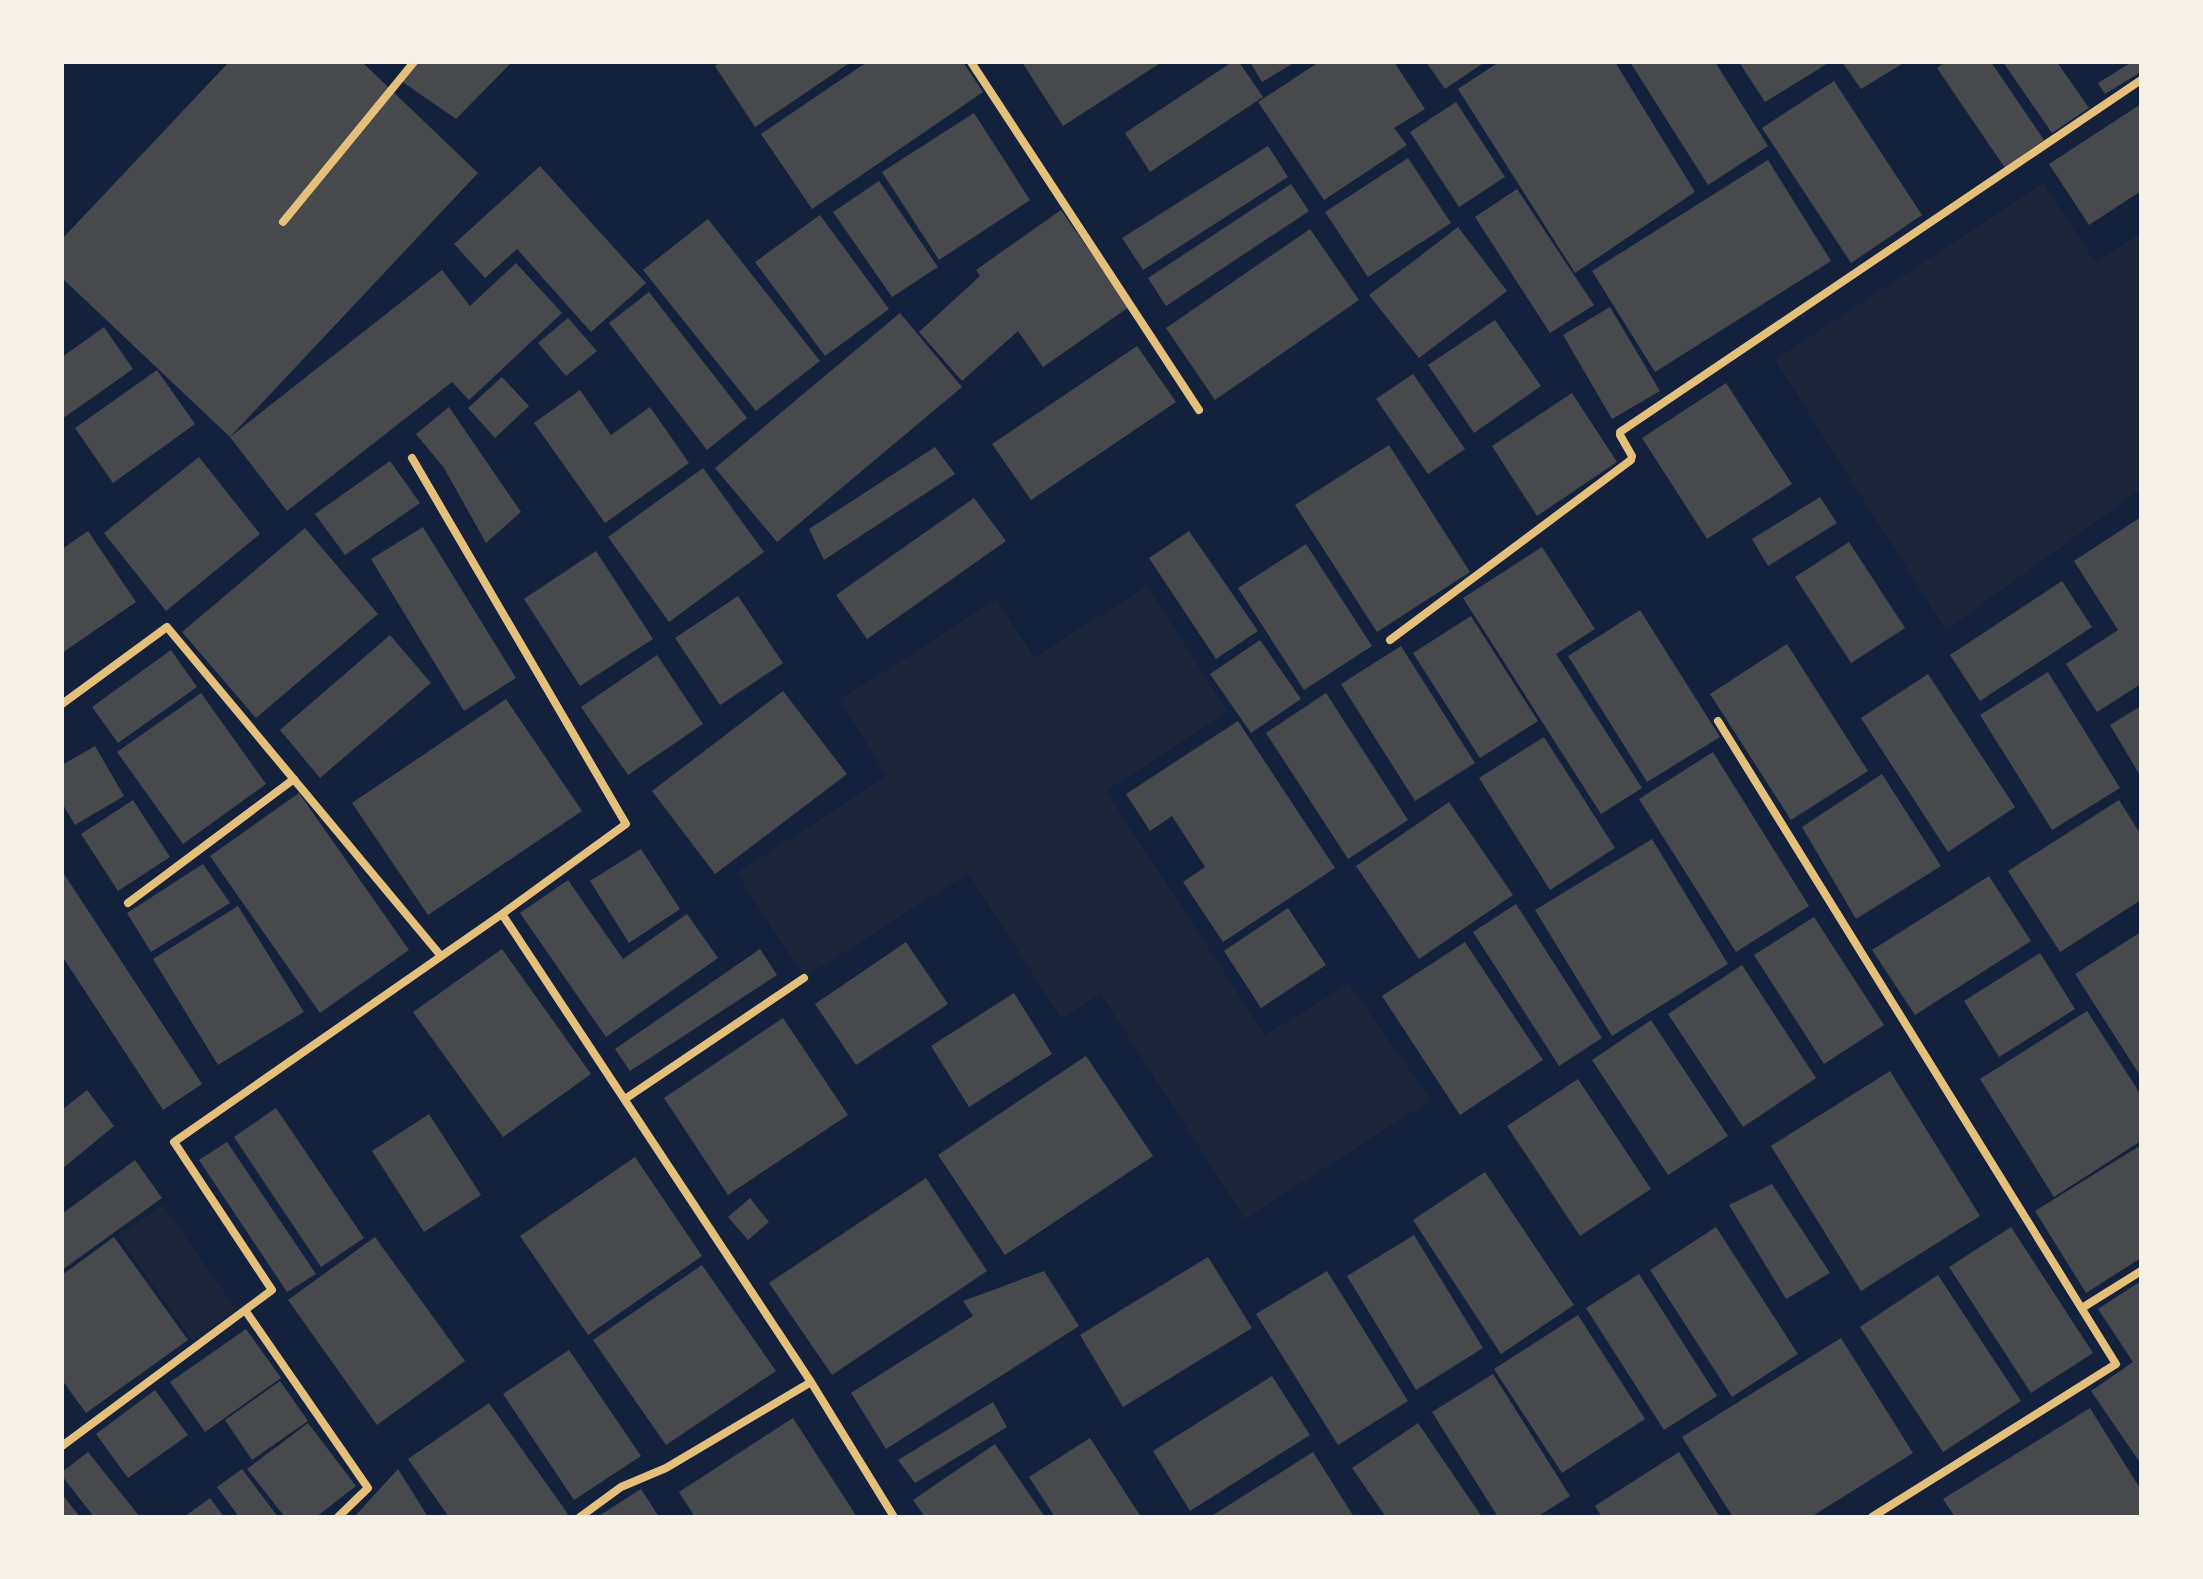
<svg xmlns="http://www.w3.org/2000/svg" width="2203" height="1579" font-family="Figtree,sans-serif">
  <rect width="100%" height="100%" fill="#14213d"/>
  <path fill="#1d2539" d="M 2043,183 L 2095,262 L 2141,233 L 2141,489 L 1946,630 L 1775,360 Z
    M 1147,586 L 1228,712 L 1106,791 L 1265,1035 L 1349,984 L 1431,1100 L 1245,1219 L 1101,994 L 1061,1018 L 968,873 L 804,978 L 737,873 L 887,776 L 840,700 L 997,599 L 1034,658 Z
    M 163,1205 L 236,1309 L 192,1340 L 118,1236 Z"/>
  <path fill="#48494c" d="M 229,62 L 362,62 L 478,173 L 230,437 L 62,278 L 62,239 Z
    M 411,62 L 512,62 L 456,119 L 397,78 Z
    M 721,62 L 851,62 L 755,127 L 715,66 Z
    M 867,62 L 963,62 L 983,92 L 812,209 L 761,134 Z
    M 1022,62 L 1162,62 L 1063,126 Z
    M 1232,62 L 1239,62 L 1263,97 L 1150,172 L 1125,133 Z
    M 1250,62 L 1295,62 L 1262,82 Z
    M 1319,62 L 1394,62 L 1425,109 L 1394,128 L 1407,145 L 1324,200 L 1258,102 Z
    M 1426,62 L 1485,62 L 1445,89 Z
    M 1499,62 L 1615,62 L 1695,192 L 1575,273 L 1458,89 Z
    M 1630,62 L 1715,62 L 1768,146 L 1708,185 Z
    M 1739,62 L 1830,62 L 1765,102 Z
    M 1842,62 L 1905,62 L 1861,89 Z
    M 1945,62 L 1991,62 L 2044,140 L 2005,168 L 1937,68 Z
    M 2003,62 L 2057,62 L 2089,108 L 2052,133 Z
    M 2132,62 L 2141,62 L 2141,72 L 2105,94 L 2098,83 Z
    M 1834,81 L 1922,215 L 1851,263 L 1762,128 Z
    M 1456,102 L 1505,177 L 1459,207 L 1410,132 Z
    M 2141,104 L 2141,191 L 2089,225 L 2049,164 Z
    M 974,113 L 1030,200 L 939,260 L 882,172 Z
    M 1268,146 L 1288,177 L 1143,270 L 1122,238 Z
    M 1408,158 L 1451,223 L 1368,277 L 1325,212 Z
    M 1768,160 L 1831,261 L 1655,372 L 1592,271 Z
    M 540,166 L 646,283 L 591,332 L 517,249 L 485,278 L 454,244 Z
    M 879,181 L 938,267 L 892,297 L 833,212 Z
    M 1291,184 L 1309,211 L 1166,306 L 1148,278 Z
    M 1517,189 L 1594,305 L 1550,333 L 1475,217 Z
    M 1061,210 L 1129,307 L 1043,367 L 1018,331 L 962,381 L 919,332 L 980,276 L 976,270 Z
    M 820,215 L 889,309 L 825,356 L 755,262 Z
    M 708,219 L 820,361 L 756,411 L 643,270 Z
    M 1458,227 L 1507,291 L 1419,358 L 1369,295 Z
    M 1310,229 L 1359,300 L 1215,400 L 1166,328 Z
    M 516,263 L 562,313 L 469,400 L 452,382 L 287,511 L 230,437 L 442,270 L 470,306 Z
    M 649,292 L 747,418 L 707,450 L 609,323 Z
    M 1610,307 L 1660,391 L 1612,419 L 1563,335 Z
    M 900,313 L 962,387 L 777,542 L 715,468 Z
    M 568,318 L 597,351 L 566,376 L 538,343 Z
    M 1495,320 L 1541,386 L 1474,433 L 1428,365 Z
    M 104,327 L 133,369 L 62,419 L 62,357 Z
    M 1137,346 L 1176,402 L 1031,500 L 992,444 Z
    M 157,370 L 195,424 L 113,483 L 75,428 Z
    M 1413,374 L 1465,449 L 1428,474 L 1376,399 Z
    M 502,377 L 529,406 L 495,438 L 468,408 Z
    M 1726,383 L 1792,484 L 1707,539 L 1642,438 Z
    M 580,390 L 611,435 L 650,407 L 689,463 L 605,523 L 534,423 Z
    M 1572,393 L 1617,462 L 1537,516 L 1492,446 Z
    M 449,407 L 521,512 L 486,543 L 444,468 L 416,434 Z
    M 1389,445 L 1470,572 L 1377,632 L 1295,505 Z
    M 935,447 L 955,474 L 824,560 L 809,529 Z
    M 199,457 L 260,534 L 166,611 L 104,533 Z
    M 390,461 L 420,503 L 345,555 L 315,514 Z
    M 703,468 L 764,552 L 669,622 L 608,537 Z
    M 1820,497 L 1837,523 L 1768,566 L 1752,539 Z
    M 974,498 L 1006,541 L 867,639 L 836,595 Z
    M 2141,517 L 2141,684 L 2097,712 L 2066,664 L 2118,630 L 2074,561 Z
    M 423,527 L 516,678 L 464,711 L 371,559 Z
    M 305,528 L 378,614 L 256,718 L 182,632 Z
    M 88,531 L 136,602 L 62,653 L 62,549 Z
    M 1189,531 L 1258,631 L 1216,659 L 1149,558 Z
    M 1849,542 L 1905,628 L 1851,663 L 1795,577 Z
    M 1306,544 L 1372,646 L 1304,690 L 1238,588 Z
    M 1542,547 L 1595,629 L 1556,654 L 1642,788 L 1601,814 L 1463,598 Z
    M 596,551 L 653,639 L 580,686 L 524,599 Z
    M 2062,581 L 2092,627 L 1980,701 L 1950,655 Z
    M 738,596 L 783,663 L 720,705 L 675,638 Z
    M 1640,610 L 1720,737 L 1647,782 L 1568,656 Z
    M 1471,616 L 1538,721 L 1480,758 L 1413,653 Z
    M 390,635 L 431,683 L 320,778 L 280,730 Z
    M 1260,640 L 1301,699 L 1251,733 L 1210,674 Z
    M 1787,644 L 1868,771 L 1791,820 L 1710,694 Z
    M 1401,646 L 1475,763 L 1415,801 L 1341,684 Z
    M 171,650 L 197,687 L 118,743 L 92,707 Z
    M 657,655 L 703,724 L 628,775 L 581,707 Z
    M 2048,672 L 2120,788 L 2052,830 L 1980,715 Z
    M 1928,674 L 2015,807 L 1948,852 L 1861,718 Z
    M 783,691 L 847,774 L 715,874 L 652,791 Z
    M 201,693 L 266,784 L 183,844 L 117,752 Z
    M 1326,693 L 1408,820 L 1348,859 L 1266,733 Z
    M 506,699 L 582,811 L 428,915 L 352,803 Z
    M 2141,706 L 2141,777 L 2110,725 Z
    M 1238,721 L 1335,868 L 1223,942 L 1183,882 L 1205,867 L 1172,816 L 1150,831 L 1126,794 Z
    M 1544,737 L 1615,848 L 1550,890 L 1479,778 Z
    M 95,746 L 124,796 L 75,825 L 62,803 L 62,765 Z
    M 1713,752 L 1809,906 L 1736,952 L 1639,799 Z
    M 1882,774 L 1941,866 L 1856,919 L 1802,827 Z
    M 299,793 L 409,950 L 320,1013 L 210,856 Z
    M 133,800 L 170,857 L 118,891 L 81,834 Z
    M 2119,800 L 2141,835 L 2141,900 L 2060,952 L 2008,871 Z
    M 1449,802 L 1513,895 L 1419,959 L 1356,866 Z
    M 1652,839 L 1728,964 L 1612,1036 L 1535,910 Z
    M 641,849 L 680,909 L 629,943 L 590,881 Z
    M 203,864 L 230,903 L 151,952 L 127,913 Z
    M 62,871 L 202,1084 L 163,1110 L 62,956 Z
    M 1989,876 L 2031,941 L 1915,1015 L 1872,950 Z
    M 568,880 L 623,959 L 687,914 L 718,958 L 606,1037 L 520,913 Z
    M 1516,904 L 1602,1038 L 1559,1066 L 1473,932 Z
    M 238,906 L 304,1012 L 218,1065 L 153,959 Z
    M 1288,908 L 1326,965 L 1261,1008 L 1224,951 Z
    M 1814,917 L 1884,1025 L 1824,1064 L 1754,955 Z
    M 2141,932 L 2141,1077 L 2075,974 Z
    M 906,942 L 948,1004 L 856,1065 L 815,1004 Z
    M 1465,942 L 1543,1060 L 1460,1115 L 1382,996 Z
    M 502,949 L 591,1074 L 503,1137 L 413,1012 Z
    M 760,949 L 777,975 L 630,1071 L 615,1049 Z
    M 2040,953 L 2075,1009 L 1999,1057 L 1964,1001 Z
    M 1742,965 L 1816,1078 L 1743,1127 L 1668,1014 Z
    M 1014,993 L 1052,1054 L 969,1107 L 931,1046 Z
    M 2087,1011 L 2141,1095 L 2141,1141 L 2054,1197 L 1980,1079 Z
    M 783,1018 L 848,1115 L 728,1195 L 664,1098 Z
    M 1651,1020 L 1728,1136 L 1668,1175 L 1592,1060 Z
    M 1086,1056 L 1153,1156 L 1005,1255 L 938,1155 Z
    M 1890,1071 L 1980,1216 L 1861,1291 L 1771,1146 Z
    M 1578,1079 L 1651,1189 L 1580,1236 L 1507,1126 Z
    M 87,1090 L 114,1126 L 62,1169 L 62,1110 Z
    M 276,1108 L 364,1238 L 321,1267 L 234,1137 Z
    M 429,1114 L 481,1195 L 424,1232 L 372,1151 Z
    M 227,1142 L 316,1274 L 287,1292 L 199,1160 Z
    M 2141,1145 L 2141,1258 L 2086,1293 L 2035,1211 Z
    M 635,1157 L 702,1256 L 588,1335 L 520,1236 Z
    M 135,1160 L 162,1198 L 62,1270 L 62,1214 Z
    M 1485,1172 L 1574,1305 L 1501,1354 L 1413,1220 Z
    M 926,1178 L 987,1271 L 832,1375 L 769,1283 Z
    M 1772,1184 L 1830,1273 L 1786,1299 L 1729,1205 Z
    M 750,1198 L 769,1222 L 748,1240 L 728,1217 Z
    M 1716,1227 L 1798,1354 L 1732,1397 L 1650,1270 Z
    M 2011,1227 L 2093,1353 L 2031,1393 L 1949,1267 Z
    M 1414,1235 L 1483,1348 L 1416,1390 L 1347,1276 Z
    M 114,1237 L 188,1340 L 86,1413 L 62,1380 L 62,1275 Z
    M 375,1237 L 465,1361 L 377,1425 L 288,1300 Z
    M 1208,1257 L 1252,1328 L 1123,1407 L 1080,1335 Z
    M 702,1265 L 776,1371 L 666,1445 L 593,1340 Z
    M 1044,1271 L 1079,1326 L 886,1449 L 851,1393 L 973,1316 L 963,1301 Z
    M 1327,1271 L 1408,1401 L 1338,1445 L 1256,1314 Z
    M 1639,1274 L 1717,1396 L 1664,1430 L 1586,1308 Z
    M 1938,1275 L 2021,1401 L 1943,1452 L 1860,1327 Z
    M 2141,1281 L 2141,1464 L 2091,1391 L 2133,1362 L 2098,1309 Z
    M 1578,1315 L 1645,1419 L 1562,1473 L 1494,1369 Z
    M 246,1329 L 281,1378 L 205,1432 L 170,1382 Z
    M 1841,1338 L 1913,1453 L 1811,1517 L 1733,1517 L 1682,1437 Z
    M 569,1350 L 641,1456 L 574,1500 L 503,1394 Z
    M 1493,1374 L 1570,1496 L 1537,1517 L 1498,1517 L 1432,1412 Z
    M 1272,1376 L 1310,1435 L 1190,1511 L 1153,1451 Z
    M 280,1381 L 308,1421 L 252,1460 L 225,1420 Z
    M 155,1390 L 188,1435 L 128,1478 L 96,1434 Z
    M 993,1402 L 1007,1427 L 915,1483 L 898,1460 Z
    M 489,1403 L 568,1514 L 563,1517 L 449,1517 L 408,1459 Z
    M 2090,1408 L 2141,1490 L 2141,1517 L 1955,1517 L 1943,1499 Z
    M 793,1418 L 857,1517 L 695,1517 L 679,1492 Z
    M 308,1423 L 356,1486 L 316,1517 L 285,1517 L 247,1469 Z
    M 1418,1423 L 1482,1517 L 1386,1517 L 1352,1468 Z
    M 1090,1438 L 1141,1517 L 1055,1517 L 1029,1477 Z
    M 995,1444 L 1045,1517 L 925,1517 L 913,1500 Z
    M 88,1452 L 140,1517 L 94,1517 L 62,1476 L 62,1472 Z
    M 1313,1452 L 1354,1517 L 1210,1517 Z
    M 1679,1452 L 1720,1517 L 1602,1517 L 1595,1506 Z
    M 242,1469 L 278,1517 L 239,1517 L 217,1487 Z
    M 398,1469 L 428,1517 L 354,1517 Z
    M 641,1489 L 659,1517 L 597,1517 Z
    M 62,1494 L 80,1517 L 62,1517 Z
    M 210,1498 L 224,1517 L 184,1517 Z"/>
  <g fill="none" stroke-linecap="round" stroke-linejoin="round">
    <path stroke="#e5c07b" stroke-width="8" d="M 971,62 L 1199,410
      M 283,222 L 414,62
      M 1390,640 L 1631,460 L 1632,456 L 1620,435 L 1620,432 L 2141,80
      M 62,704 L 167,627 L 441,956
      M 1718,721 L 2116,1364 L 1872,1517
      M 128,903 L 294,779
      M 502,914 L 811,1382 L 894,1517
      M 625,1099 L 804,978
      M 2082,1308 L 2141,1271
      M 245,1310 L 368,1488 L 338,1517
      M 62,1446 L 272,1290 L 174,1142 L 502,914 L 626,824 L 412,458
      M 580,1517 L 621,1487 L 666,1468 L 811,1382"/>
  </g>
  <rect width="2203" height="1579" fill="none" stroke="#f6f1e7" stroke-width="128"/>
</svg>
